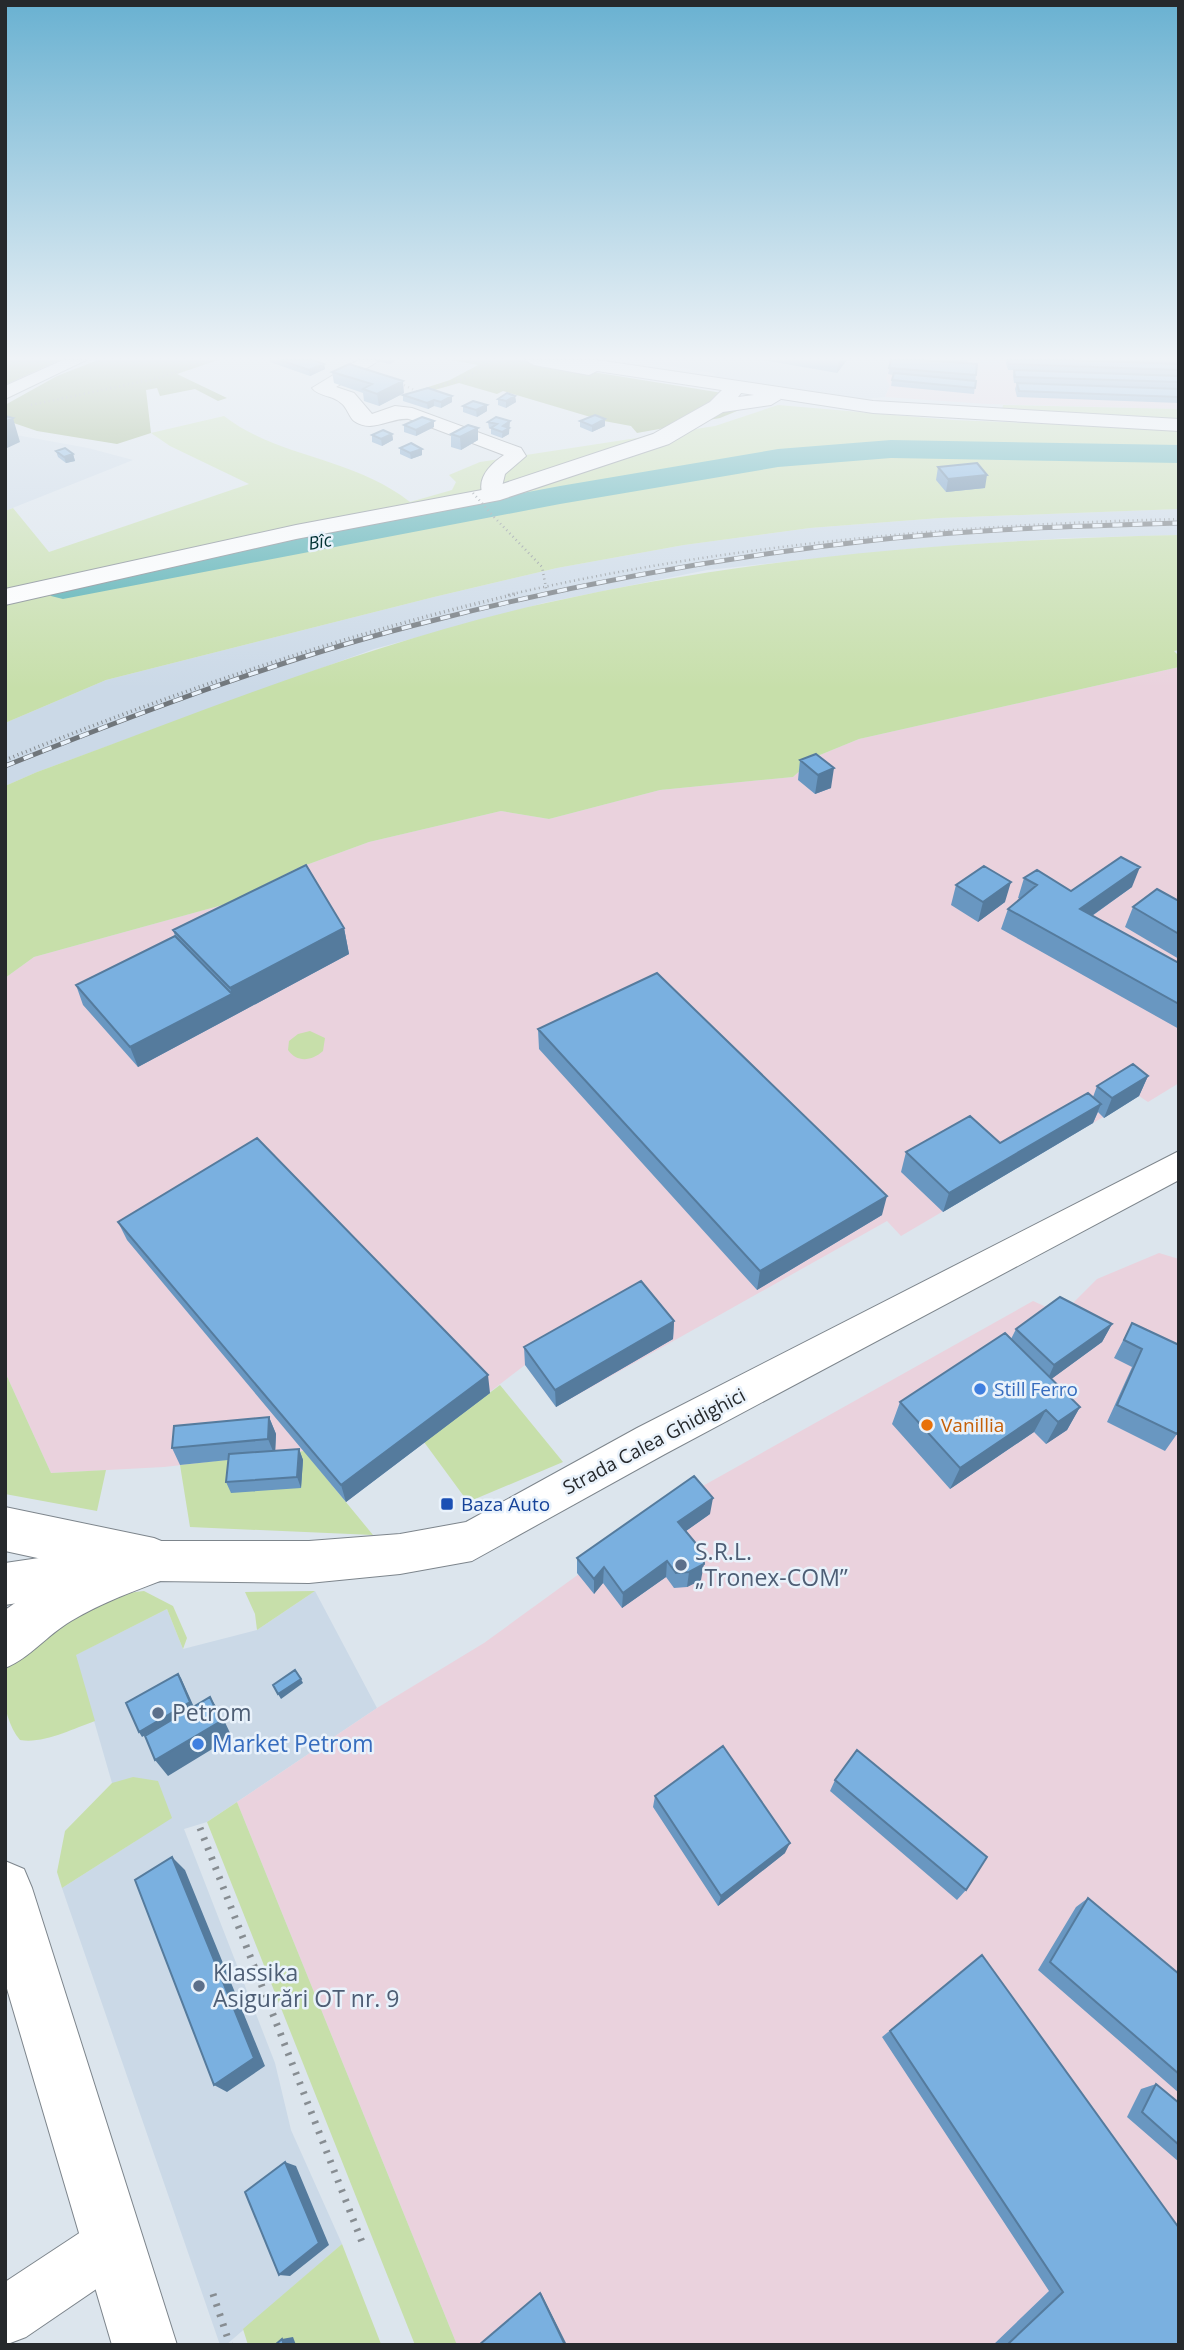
<svg xmlns="http://www.w3.org/2000/svg" width="1184" height="2350" font-family="'Open Sans',sans-serif">
  <rect width="100%" height="100%" fill="#dce5ed"/>
  <path fill="#cbd9e7" d="M 631,360 L 891,360 L 886,379 L 890,385 L 885,397 L 853,400 L 716,379 L 714,373 Z
    M 5,433 L 88,448 L 133,460 L 5,511 Z
    M 1179,509 L 1179,535 L 1067,538 L 920,548 L 707,570 L 544,603 L 374,649 L 37,772 L 5,786 L 5,723 L 106,680 L 434,597 L 557,568 L 684,545 L 810,528 L 940,518 Z
    M 315,1591 L 377,1708 L 207,1822 L 184,1829 L 275,2063 L 291,2130 L 342,2244 L 226,2345 L 220,2345 L 62,1888 L 134,1842 L 112,1783 L 75,1655 L 167,1609 L 183,1649 L 257,1630 Z"/>
  <path fill="#ead2dd" d="M 891,360 L 1179,360 L 1179,409 L 987,404 L 885,397 L 890,385 L 886,379 Z
    M 1179,667 L 1179,1083 L 1148,1102 L 1139,1096 L 901,1236 L 887,1221 L 556,1407 L 525,1365 L 346,1502 L 304,1451 L 164,1467 L 51,1473 L 5,1372 L 5,978 L 34,957 L 226,904 L 298,868 L 369,842 L 501,811 L 549,819 L 660,790 L 793,777 L 815,757 L 859,739 Z
    M 1159,1253 L 1179,1259 L 1179,2345 L 457,2345 L 237,1802 L 377,1708 L 484,1643 L 692,1492 L 1033,1301 L 1062,1314 L 1097,1279 Z"/>
  <path fill="#c7dfaa" d="M 778,405 L 953,420 L 1179,429 L 1179,509 L 940,518 L 810,528 L 684,545 L 557,568 L 434,597 L 106,680 L 5,723 L 5,511 L 13,508 L 49,552 L 249,484 L 170,446 L 151,433 L 224,416 C 278,458 353,457 410,502 L 452,490 L 456,482 L 449,475 L 480,462 L 715,426 Z
    M 1003,405 L 1179,409 L 1179,420 L 1002,410 Z
    M 1179,535 L 1179,650 L 1174,651 L 1179,656 L 1179,667 L 859,739 L 815,757 L 793,777 L 660,790 L 549,819 L 501,811 L 369,842 L 298,868 L 226,904 L 34,957 L 5,978 L 5,786 L 37,772 C 204,711 371,642 546,603 C 753,556 967,540 1179,535 Z
    M 310,1031 L 325,1038 L 323,1051 C 312,1061 297,1063 288,1050 L 289,1041 L 298,1034 Z
    M 5,1372 L 51,1473 L 106,1470 L 97,1511 L 5,1494 Z
    M 500,1385 L 563,1462 L 468,1502 L 424,1442 Z
    M 304,1451 L 373,1535 L 190,1527 L 180,1465 Z
    M 144,1591 L 173,1606 L 187,1638 L 183,1649 L 167,1609 L 76,1655 L 95,1721 C 72,1729 44,1744 20,1740 C 6,1724 0,1691 5,1670 C 9,1658 36,1628 47,1621 C 65,1608 122,1593 144,1591 Z
    M 315,1591 L 257,1630 L 255,1614 L 245,1592 Z
    M 133,1777 L 158,1781 L 172,1818 L 62,1888 L 57,1872 L 65,1831 L 112,1783 Z
    M 237,1802 L 457,2345 L 415,2345 L 207,1822 Z
    M 342,2244 L 381,2344 L 248,2345 L 243,2329 Z"/>
  <path fill="#8fa96c" d="M 5,360 L 60,360 L 5,385 Z
    M 98,360 L 218,360 L 177,374 L 227,398 L 218,401 L 195,389 L 160,396 L 157,388 L 146,390 L 151,433 L 117,444 L 37,431 L 5,420 L 5,405 L 57,376 Z
    M 451,360 L 519,360 L 747,397 L 749,406 L 720,418 L 637,433 L 631,426 L 604,421 L 503,391 L 497,394 L 459,383 L 424,393 L 419,390 L 450,380 L 478,365 Z"/>
  <g fill="none" stroke-linecap="round" stroke-linejoin="round">
    <path fill="#4cacaf" fill-rule="evenodd" d="M 891,440 L 1179,445 L 1179,463 L 891,458 L 778,467 L 560,504 L 63,599 L 51,596 L 46,589 L 51,582 L 63,579 L 560,486 L 778,449 Z"/>
    <defs>
      <path id="minor" d="M 63,360 L 86,360 L 5,399 L 5,386 Z
        M 358,360 L 380,360 L 336,387 L 354,393 L 372,414 L 395,406 L 412,408 L 521,448 L 526,456 L 505,474 L 499,499 L 485,499 C 474,481 489,465 504,455 L 409,419 C 391,417 372,434 354,421 C 349,417 347,407 341,403 C 333,395 319,397 312,388 Z
        M 525,360 L 597,360 L 873,401 L 1179,419 L 1179,431 L 873,413 L 597,371 L 589,375 L 534,365 Z
        M 1179,1151 L 1179,1180 L 665,1454 L 472,1561 L 400,1574 L 309,1583 L 154,1581 L 5,1605 L 5,1563 L 154,1541 L 309,1541 L 400,1534 L 466,1522 L 637,1428 Z
        M 113,2215 L 133,2224 L 142,2244 L 133,2264 L 26,2337 L 5,2345 L 5,2282 L 93,2224 Z"/>
      <path id="highway" d="M 735,382 L 745,388 L 738,397 L 771,393 L 781,399 L 771,405 L 723,412 L 669,444 L 500,500 L 296,539 L 5,605 L 5,589 L 296,525 L 487,489 L 653,434 L 710,402 L 728,384 Z
        M 5,1507 L 154,1538 L 171,1545 L 178,1561 L 171,1577 C 137,1590 102,1602 71,1621 C 47,1635 30,1658 5,1668 L 5,1610 L 38,1587 L 79,1567 L 5,1551 Z
        M 5,1861 L 24,1869 L 32,1888 L 177,2345 L 112,2345 L 5,1982 Z"/>
    </defs>
    <use href="#minor" stroke="#7d858c" stroke-width="2"/>
    <use href="#highway" stroke="#7d858c" stroke-width="2"/>
    <path stroke="#878d92" stroke-width="2.5" stroke-dasharray="1 3.5" stroke-linecap="butt" d="M 400,383 L 418,392
      M 430,389 L 464,379 L 493,360
      M 31,405 L 159,378 L 209,360
      M 494,517 L 542,567 L 547,593
      M 508,595 C 728,544 953,525 1179,519"/>
    <path stroke="#878d92" stroke-width="3.5" stroke-dasharray="1 3.5" stroke-linecap="butt" d="M 5,760 C 172,693 341,635 516,594"/>
    <path stroke="#878d92" stroke-width="7" stroke-dasharray="2.5 8" stroke-linecap="butt" d="M 200,1828 L 362,2242
      M 213,2294 L 230,2345"/>
    <use href="#minor" fill="#fff" fill-rule="evenodd"/>
    <use href="#highway" fill="#fff" fill-rule="evenodd"/>
    <defs>
      <path id="rail" d="M 5,766 C 146,710 288,656 435,620 C 580,583 728,556 876,540 C 977,529 1078,526 1179,523"/>
    </defs>
    <use href="#rail" stroke="#70767b" stroke-width="5"/>
    <use href="#rail" stroke="#e9f2fb" stroke-width="3.5" stroke-dasharray="10" stroke-linecap="butt"/>
    <path stroke="#878d92" stroke-width="2.5" stroke-dasharray="1 3.5" stroke-linecap="butt" d="M 473,493 L 494,517"/>
  </g>
  <path fill="#6997c1" d="M 270,360 L 313,360 L 324,364 L 325,369 L 310,376 L 270,362 Z
    M 375,360 L 396,360 L 390,364 L 376,361 Z
    M 763,360 L 847,360 L 837,373 Z
    M 891,360 L 976,375 L 974,394 L 891,386 L 893,375 L 888,374 Z
    M 932,360 L 968,360 L 967,363 Z
    M 1007,360 L 1179,360 L 1179,389 L 1014,383 L 1013,376 L 1014,370 L 1008,370 L 1006,363 Z
    M 332,372 L 404,393 L 379,406 L 364,401 L 363,393 L 334,383 Z
    M 1017,383 L 1179,389 L 1179,403 L 1017,397 L 1015,389 Z
    M 403,395 L 452,396 L 452,402 L 441,408 L 434,406 L 428,409 L 403,401 Z
    M 515,396 L 516,402 L 506,408 L 498,405 L 498,399 Z
    M 463,406 L 487,411 L 477,417 L 463,412 Z
    M 434,421 L 434,427 L 416,436 L 404,432 L 404,425 Z
    M 580,421 L 605,426 L 592,432 L 580,427 Z
    M 488,422 L 510,427 L 509,428 L 509,434 L 502,438 L 491,434 L 491,428 L 489,428 Z
    M 392,434 L 393,440 L 382,446 L 372,442 L 372,435 Z
    M 451,434 L 478,440 L 461,450 L 451,447 Z
    M 400,448 L 422,449 L 422,455 L 411,459 L 400,454 Z
    M 56,451 L 73,454 L 75,461 L 66,463 L 58,457 Z
    M 938,467 L 985,488 L 946,492 L 936,480 Z
    M 816,754 L 831,788 L 815,794 L 798,780 L 800,760 Z
    M 1024,878 L 1071,891 L 1132,887 L 1092,916 L 1179,963 L 1179,1029 L 1001,929 L 1008,909 L 1020,899 L 1018,898 Z
    M 956,885 L 1005,902 L 978,922 L 951,905 Z
    M 1179,901 L 1179,959 L 1125,927 L 1133,907 Z
    M 344,928 L 349,954 L 138,1067 L 83,1005 L 76,985 L 175,936 L 173,930 Z
    M 538,1029 L 882,1215 L 757,1290 L 539,1049 Z
    M 1148,1076 L 1139,1096 L 1104,1118 L 1098,1112 L 1093,1123 L 943,1212 L 901,1172 L 906,1152 L 1000,1143 L 1093,1097 L 1097,1086 Z
    M 118,1222 L 490,1393 L 346,1502 L 127,1240 Z
    M 674,1321 L 673,1339 L 556,1407 L 525,1365 L 524,1347 Z
    M 1132,1323 L 1177,1434 L 1165,1451 L 1107,1422 L 1132,1367 L 1114,1358 Z
    M 1112,1324 L 1102,1342 L 1051,1379 L 1080,1407 L 1067,1430 L 1046,1444 L 1034,1432 L 950,1489 L 892,1424 L 900,1402 L 1011,1339 L 1016,1329 Z
    M 269,1417 L 276,1434 L 275,1451 L 299,1449 L 303,1460 L 301,1488 L 231,1493 L 226,1482 L 228,1460 L 180,1465 L 172,1448 Z
    M 710,1514 L 686,1531 L 701,1580 L 687,1587 L 674,1588 L 666,1577 L 622,1608 L 603,1583 L 594,1594 L 577,1573 L 577,1558 Z
    M 835,1780 L 966,1890 L 957,1900 L 830,1791 Z
    M 655,1796 L 785,1853 L 718,1906 L 653,1807 Z
    M 1088,1898 L 1179,1974 L 1179,2093 L 1038,1970 L 1076,1907 Z
    M 982,1955 L 1178,2345 L 993,2345 L 1049,2291 L 882,2037 Z
    M 1156,2084 L 1179,2103 L 1179,2162 L 1127,2117 L 1141,2089 Z"/>
  <path fill="#557b9d" d="M 839,360 L 847,360 L 837,373 Z
    M 324,364 L 325,369 L 310,376 L 309,370 Z
    M 403,381 L 404,393 L 379,406 L 377,394 Z
    M 452,396 L 452,402 L 441,408 L 441,402 Z
    M 515,396 L 516,402 L 506,408 L 506,401 Z
    M 434,400 L 434,406 L 428,409 L 427,403 Z
    M 487,405 L 487,411 L 477,417 L 476,410 Z
    M 13,418 L 20,442 L 5,449 L 5,422 Z
    M 605,419 L 605,426 L 592,432 L 592,426 Z
    M 434,421 L 434,427 L 416,436 L 416,430 Z
    M 510,421 L 509,434 L 502,438 L 503,426 Z
    M 478,428 L 478,440 L 461,450 L 460,437 Z
    M 392,434 L 393,440 L 382,446 L 381,439 Z
    M 422,449 L 422,455 L 411,459 L 410,453 Z
    M 73,454 L 75,461 L 66,463 L 64,457 Z
    M 987,475 L 985,488 L 946,492 L 948,479 Z
    M 834,768 L 831,788 L 815,794 L 818,775 Z
    M 1140,867 L 1132,887 L 1073,929 L 1080,909 Z
    M 1011,882 L 1005,902 L 978,922 L 983,902 Z
    M 344,928 L 349,954 L 237,1014 L 230,988 Z
    M 232,994 L 237,1014 L 138,1067 L 130,1047 Z
    M 1148,1076 L 1139,1096 L 1104,1118 L 1112,1098 Z
    M 1101,1104 L 1093,1123 L 943,1212 L 949,1193 Z
    M 887,1196 L 882,1215 L 757,1290 L 760,1271 Z
    M 674,1321 L 673,1339 L 556,1407 L 555,1390 Z
    M 1112,1324 L 1102,1342 L 1046,1383 L 1054,1365 Z
    M 488,1375 L 490,1393 L 346,1502 L 341,1485 Z
    M 1080,1407 L 1067,1430 L 1046,1444 L 1058,1422 Z
    M 1046,1410 L 1034,1432 L 950,1489 L 960,1468 Z
    M 269,1417 L 276,1434 L 275,1456 L 268,1439 Z
    M 299,1449 L 303,1460 L 301,1488 L 297,1477 Z
    M 713,1498 L 710,1514 L 676,1538 L 678,1522 Z
    M 667,1561 L 666,1577 L 622,1608 L 623,1593 Z
    M 704,1564 L 701,1580 L 687,1587 L 689,1572 Z
    M 604,1567 L 603,1583 L 594,1594 L 594,1579 Z
    M 178,1674 L 181,1678 L 194,1707 L 142,1737 L 139,1732 Z
    M 301,1679 L 303,1683 L 281,1699 L 278,1694 Z
    M 210,1697 L 221,1714 L 232,1737 L 168,1776 L 155,1760 Z
    M 790,1843 L 785,1853 L 718,1906 L 721,1896 Z
    M 172,1857 L 185,1870 L 265,2066 L 227,2092 L 214,2085 Z
    M 285,2162 L 296,2166 L 329,2245 L 290,2276 L 279,2275 Z
    M 540,2293 L 541,2293 L 567,2345 L 565,2345 Z
    M 293,2337 L 296,2345 L 284,2345 L 282,2339 Z"/>
  <path fill="#7ab0e0" stroke="#557b9d" stroke-width="2" d="M 280,360 L 313,360 L 324,364 L 309,370 Z
    M 891,360 L 922,360 L 977,364 L 976,375 L 889,368 Z
    M 1008,360 L 1067,360 L 1179,364 L 1179,370 L 1009,364 Z
    M 349,364 L 403,381 L 377,394 L 363,389 L 372,384 L 332,372 Z
    M 1014,370 L 1179,376 L 1179,382 L 1015,377 Z
    M 894,373 L 976,381 L 975,388 L 892,380 Z
    M 1017,383 L 1179,389 L 1179,397 L 1019,391 Z
    M 428,388 L 452,396 L 441,402 L 434,400 L 427,403 L 403,395 Z
    M 507,393 L 515,396 L 506,401 L 498,399 Z
    M 473,401 L 487,405 L 476,410 L 463,406 Z
    M 595,415 L 605,419 L 592,426 L 580,421 Z
    M 5,416 L 13,418 L 5,422 Z
    M 422,417 L 434,421 L 416,430 L 404,425 Z
    M 496,417 L 510,421 L 503,426 L 509,428 L 502,432 L 491,428 L 497,424 L 488,422 Z
    M 468,425 L 478,428 L 460,437 L 451,434 Z
    M 383,430 L 392,434 L 381,439 L 372,435 Z
    M 411,443 L 422,449 L 410,453 L 400,448 Z
    M 65,448 L 73,454 L 64,457 L 56,451 Z
    M 977,463 L 987,475 L 948,479 L 938,467 Z
    M 816,754 L 834,768 L 818,775 L 800,760 Z
    M 1121,857 L 1140,867 L 1080,909 L 1179,963 L 1179,1004 L 1008,909 L 1037,885 L 1024,878 L 1037,870 L 1071,891 Z
    M 306,865 L 344,928 L 230,988 L 173,930 Z
    M 984,866 L 1011,882 L 983,902 L 956,885 Z
    M 1157,889 L 1179,901 L 1179,934 L 1133,907 Z
    M 175,936 L 232,994 L 130,1047 L 76,985 Z
    M 657,973 L 887,1196 L 760,1271 L 538,1029 Z
    M 1133,1064 L 1148,1076 L 1112,1098 L 1097,1086 Z
    M 1088,1093 L 1101,1104 L 949,1193 L 906,1152 L 970,1116 L 1000,1143 Z
    M 257,1138 L 488,1375 L 341,1485 L 118,1222 Z
    M 641,1281 L 674,1321 L 555,1390 L 524,1347 Z
    M 1060,1297 L 1112,1324 L 1054,1365 L 1016,1329 Z
    M 1132,1323 L 1179,1345 L 1179,1430 L 1177,1434 L 1117,1405 L 1142,1349 L 1124,1340 Z
    M 1005,1333 L 1080,1407 L 1058,1422 L 1046,1410 L 960,1468 L 900,1402 Z
    M 269,1417 L 268,1439 L 172,1448 L 174,1426 Z
    M 299,1449 L 297,1477 L 226,1482 L 229,1454 Z
    M 694,1476 L 713,1498 L 678,1522 L 703,1552 L 704,1564 L 689,1572 L 676,1573 L 667,1561 L 623,1593 L 604,1567 L 594,1579 L 577,1558 Z
    M 295,1670 L 301,1679 L 278,1694 L 273,1685 Z
    M 178,1674 L 190,1702 L 139,1732 L 126,1703 Z
    M 210,1697 L 221,1721 L 155,1760 L 145,1736 Z
    M 723,1746 L 790,1843 L 721,1896 L 655,1796 Z
    M 857,1750 L 987,1857 L 966,1890 L 835,1780 Z
    M 172,1857 L 254,2058 L 214,2085 L 135,1880 Z
    M 1088,1898 L 1179,1974 L 1179,2074 L 1050,1962 Z
    M 982,1955 L 1179,2228 L 1178,2345 L 1007,2345 L 1063,2292 L 890,2031 Z
    M 1156,2084 L 1179,2103 L 1179,2145 L 1142,2112 Z
    M 285,2162 L 319,2243 L 279,2275 L 245,2192 Z
    M 540,2293 L 565,2345 L 479,2345 Z
    M 282,2339 L 284,2345 L 275,2345 Z"/>
  <linearGradient id="sky" x2="0" y2="1"><stop stop-color="#69b1d1"/><stop offset="0.52" stop-color="#eff3f7"/><stop offset="1" stop-color="#eff3f7" stop-opacity="0"/></linearGradient>
  <rect width="1184" height="689" fill="url(#sky)"/>
  <g fill="#3f7fe0" stroke="#e9f2fb" stroke-width="2.5">
    <circle cx="980" cy="1389" r="7"/>
    <circle cx="198" cy="1744" r="7"/>
  </g>
  <circle fill="#e8710a" stroke="#e9f2fb" stroke-width="2.5" cx="927" cy="1425" r="7"/>
  <rect fill="#1a4fb4" stroke="#e9f2fb" stroke-width="2.5" x="440" y="1497" width="14" height="14" rx="3.5"/>
  <g fill="#5c6f8a" stroke="#e9f2fb" stroke-width="2.5">
    <circle cx="681" cy="1565" r="7"/>
    <circle cx="158" cy="1713" r="7"/>
    <circle cx="199" cy="1986" r="7"/>
  </g>
  <g text-anchor="middle" stroke-width="5" stroke-linejoin="round" paint-order="stroke">
    <g font-size="18" font-style="italic" fill="#013133" stroke="#e9f2fb">
      <text transform="translate(320 542) rotate(-10)" y="6">Bîc</text>
    </g>
    <g font-size="19" fill="#366cbe" stroke="#e9f2fb" text-anchor="start">
      <text x="994" y="1396">Still Ferro</text>
    </g>
    <g font-size="19" fill="#c56008" stroke="#e9f2fb" text-anchor="start">
      <text x="941" y="1432">Vanillia</text>
    </g>
    <g font-size="19" fill="#26292c" stroke="#e9f2fb">
      <text transform="translate(654 1441) rotate(-28)" y="7">Strada Calea Ghidighici</text>
    </g>
    <g font-size="19" fill="#164399" stroke="#e9f2fb" text-anchor="start">
      <text x="461" y="1511">Baza Auto</text>
    </g>
    <g font-size="23" fill="#4e5e75" stroke="#e9f2fb" text-anchor="start">
      <text x="695" y="1560">S.R.L.<tspan x="695" dy="26">„Tronex-COM”</tspan></text>
      <text x="172" y="1721">Petrom</text>
      <text x="213" y="1981">Klassika<tspan x="213" dy="26">Asigurări OT nr. 9</tspan></text>
    </g>
    <g font-size="23" fill="#366cbe" stroke="#e9f2fb" text-anchor="start">
      <text x="212" y="1752">Market Petrom</text>
    </g>
  </g>
  <rect width="1184" height="2350" fill="none" stroke="#26292c" stroke-width="14"/>
</svg>
